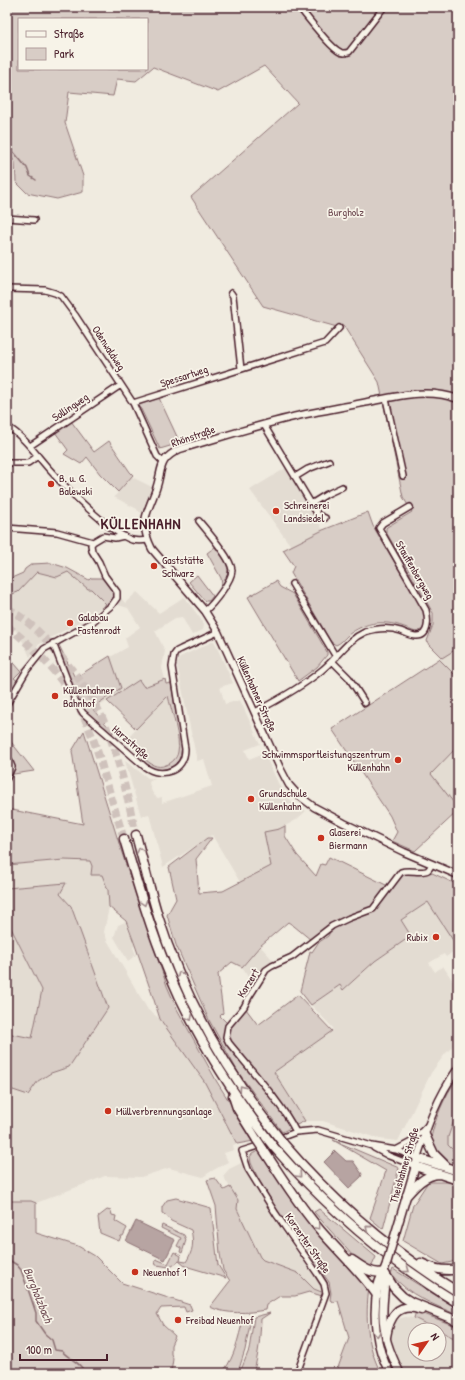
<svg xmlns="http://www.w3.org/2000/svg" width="465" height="1380" font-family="'Patrick Hand',sans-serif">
  <rect width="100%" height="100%" fill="#f0ebe0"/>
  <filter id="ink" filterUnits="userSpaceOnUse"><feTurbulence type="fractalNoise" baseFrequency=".025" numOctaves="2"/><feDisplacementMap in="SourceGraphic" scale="8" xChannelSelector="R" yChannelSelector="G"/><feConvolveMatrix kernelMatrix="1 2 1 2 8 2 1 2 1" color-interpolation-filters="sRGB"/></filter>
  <g filter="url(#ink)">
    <path fill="#e3dcd2" d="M 286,468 L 323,530 L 291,546 L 250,490 Z
      M 132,477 L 152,487 L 141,513 L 137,510 L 137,509 L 114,497 Z
      M 32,563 L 50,563 L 66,568 L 89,580 L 91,577 L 102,578 L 101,582 L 108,603 L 79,622 L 38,645 L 30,657 L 23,642 L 15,629 L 7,626 L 7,597 L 13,595 L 22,586 L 24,569 Z
      M 137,592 L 159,613 L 184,597 L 200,618 L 204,626 L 203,630 L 192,635 L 182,617 L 175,618 L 155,631 L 165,651 L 162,668 L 165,679 L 144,687 L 139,680 L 103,704 L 84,672 L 128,647 L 125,638 L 140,627 L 128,608 L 118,605 L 121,598 L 125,603 Z
      M 214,641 L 233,683 L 220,687 L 225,704 L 240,700 L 260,744 L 245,750 L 249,759 L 264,753 L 280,787 L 293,803 L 306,811 L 296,820 L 285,826 L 274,830 L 271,866 L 240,882 L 212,835 L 163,867 L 149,814 L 141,816 L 125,761 L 148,778 L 155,779 L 150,781 L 149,783 L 152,792 L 155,796 L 158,798 L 162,797 L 162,803 L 212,786 L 204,759 L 197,761 L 177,664 L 180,657 Z
      M 458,647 L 458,678 L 439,659 Z
      M 168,696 L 178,743 L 178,752 L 174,760 L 167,765 L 157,766 L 150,764 L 125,741 Z
      M 458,746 L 458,809 L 430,774 Z
      M 64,860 L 90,861 L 92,866 L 91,875 L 102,875 L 108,890 L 109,907 L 104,932 L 107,940 L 148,1010 L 160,1019 L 204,1081 L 237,1144 L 233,1145 L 234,1150 L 224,1153 L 228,1162 L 210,1172 L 203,1177 L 169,1168 L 141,1177 L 105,1176 L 36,1203 L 31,1201 L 7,1201 L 7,1088 L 28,1094 L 38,1081 L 51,1073 L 69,1067 L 108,1008 L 71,906 L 60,894 L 66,883 L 7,888 L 7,865 Z
      M 428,902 L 458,948 L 446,957 L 444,954 L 429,963 L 435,972 L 443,966 L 458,989 L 458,1041 L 445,1054 L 431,1073 L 398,1141 L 380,1139 L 323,1121 L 305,1121 L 274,1072 L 332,1031 L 333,1028 L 311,1005 L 340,985 L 343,990 L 375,961 L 411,936 L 401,920 Z
      M 125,922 L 135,946 L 133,947 L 136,955 L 128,961 L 114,937 L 118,925 Z
      M 11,928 L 42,990 L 32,1038 L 7,1033 L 7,929 Z
      M 260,946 L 273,960 L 255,977 L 252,977 L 249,979 L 242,967 Z
      M 458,1109 L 458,1152 L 455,1152 L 448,1145 L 448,1137 Z
      M 241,1163 L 270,1213 L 293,1247 L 320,1282 L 324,1293 L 314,1289 L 298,1273 L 263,1260 L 260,1257 L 237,1209 L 238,1200 L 223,1176 L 229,1169 Z
      M 406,1317 L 414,1318 L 439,1330 L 415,1330 L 415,1354 L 439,1354 L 439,1330 L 458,1340 L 458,1373 L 405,1373 L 399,1362 L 393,1345 L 391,1331 L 395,1321 L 401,1318 Z"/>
    <path fill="#d8cdc6" stroke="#917678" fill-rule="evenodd" d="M 7,7 L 458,7 L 458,648 L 442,658 L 429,645 L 427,641 L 433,625 L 433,613 L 386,532 L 386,528 L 387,527 L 412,512 L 403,497 L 379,382 L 343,325 L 337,327 L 263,306 L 191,197 L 298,103 L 264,66 L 218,92 L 153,67 L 136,81 L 117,79 L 113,96 L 69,92 L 65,123 L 83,176 L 83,192 L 57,199 L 27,193 L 16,182 L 15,162 L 7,152 ZM 19,19 L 147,19 L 147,69 L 19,69 Z
      M 159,398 L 180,443 L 160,449 L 139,405 Z
      M 71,421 L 94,452 L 109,441 L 130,472 L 133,475 L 118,492 L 100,474 L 87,457 L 81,464 L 64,454 L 68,450 L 55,432 Z
      M 368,512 L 373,526 L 424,612 C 426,618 426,629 419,631 C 415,633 410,630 407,628 C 397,624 387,622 376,623 C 366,624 356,629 348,635 C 344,639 341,643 336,645 L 331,642 L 291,573 L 294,566 L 283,550 L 323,530 Z
      M 215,547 C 225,561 234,569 222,585 L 221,578 L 207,553 Z
      M 51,563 L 67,568 L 89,580 L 91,578 L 104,578 C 105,582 107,583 110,587 C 118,596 111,602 103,609 L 101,608 L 106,604 L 91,589 L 88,589 L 68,572 L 57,577 L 37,572 L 18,592 L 7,596 L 7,580 L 23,573 L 25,569 L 32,564 Z
      M 197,575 L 213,596 L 209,601 L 205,601 L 189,582 Z
      M 276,581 L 280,587 L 293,594 L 327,652 L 327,655 L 317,667 L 298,681 L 248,597 Z
      M 73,636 L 59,645 L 75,678 L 110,656 L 121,688 L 93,707 L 94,711 L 113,732 L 113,733 L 111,733 L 82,708 L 78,701 L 57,644 L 64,640 Z
      M 7,655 L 21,671 L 14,678 L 19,682 L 19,691 L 7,708 Z
      M 439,659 L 458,678 L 458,734 L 456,736 L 455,740 L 458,746 L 431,774 L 458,808 L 458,811 L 415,851 L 392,841 L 397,832 L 390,816 L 332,729 Z
      M 165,679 L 166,684 L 171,683 L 183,753 C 179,763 168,772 157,769 C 151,768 147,764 142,760 L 144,758 C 150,764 157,769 166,765 C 172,763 177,758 178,752 C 181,740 171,709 168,696 L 136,729 L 107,701 L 139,680 L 144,687 Z
      M 84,731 L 122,853 L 167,986 L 177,1009 L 217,1082 L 254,1141 L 237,1144 L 204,1081 L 160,1019 L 154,1000 L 135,945 L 126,921 L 109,907 L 108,890 L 102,875 L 91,875 L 92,866 L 90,861 L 64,860 L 7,865 L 7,809 L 83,824 L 72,751 Z
      M 7,736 C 15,748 25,759 34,771 L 7,775 Z
      M 285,826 L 285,836 L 297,855 L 316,876 L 321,864 L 325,865 L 329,857 L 388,886 L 373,907 L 349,916 L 311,940 L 294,926 L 288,922 L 260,946 L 242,967 L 232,962 L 218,974 L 223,1013 L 220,1016 L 230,1026 L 246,1009 L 258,1025 L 298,995 L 332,1031 L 274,1072 L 305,1121 L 282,1132 L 238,1072 L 209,1020 L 176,945 L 167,915 L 176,899 L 169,867 L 207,838 L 212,838 L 196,859 L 199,893 L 223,891 L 271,866 L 264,832 L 279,829 Z
      M 406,872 C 413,873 424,876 430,872 L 458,885 L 458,948 L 428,902 L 401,920 L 411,936 L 375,961 L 343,990 L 340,985 L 311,1005 L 300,991 L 309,956 L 310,951 L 312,952 L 318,943 L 328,936 L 331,930 L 339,924 L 373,911 L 377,909 L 398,879 Z
      M 66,883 L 60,894 L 71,906 L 108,1008 L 69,1067 L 51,1073 L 38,1081 L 28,1095 L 7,1088 L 7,1033 L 32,1038 L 42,990 L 11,928 L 7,928 L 7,888 Z
      M 458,1077 L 458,1109 L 448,1137 L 448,1145 L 455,1152 L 458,1152 L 458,1167 L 444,1160 L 430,1143 C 434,1120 444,1097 458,1077 Z
      M 333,1140 L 399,1168 L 383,1229 L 370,1218 L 386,1171 Z
      M 260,1150 L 369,1288 C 365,1317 367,1347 381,1373 L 336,1373 L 349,1338 L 338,1301 L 333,1302 L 330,1300 L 331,1293 L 329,1282 L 286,1224 L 259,1180 L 251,1163 L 250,1157 L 252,1154 Z
      M 215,1178 L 224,1190 L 230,1187 L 238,1200 L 237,1209 L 260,1257 L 263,1260 L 298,1273 L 314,1289 L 324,1293 L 322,1296 L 309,1292 L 295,1296 L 280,1296 L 266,1305 L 265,1310 C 248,1313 227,1315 210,1307 L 230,1281 L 223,1270 L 220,1254 L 216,1206 L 207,1180 Z
      M 428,1182 L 449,1182 L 458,1187 L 458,1257 L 452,1262 L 442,1264 L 403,1241 L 413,1205 Z
      M 176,1198 L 211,1208 L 218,1265 L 226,1278 L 185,1266 L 179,1261 C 169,1270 168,1266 156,1265 L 155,1262 L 156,1259 L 168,1264 L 174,1252 L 181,1256 L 180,1261 L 186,1262 C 193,1251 194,1243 191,1230 L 171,1221 L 167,1216 L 162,1213 L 162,1207 L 167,1200 Z
      M 7,1201 L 31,1201 L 36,1203 L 36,1233 L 78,1246 L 95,1256 L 122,1283 L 190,1305 L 192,1310 L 186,1312 L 184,1307 L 161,1308 L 157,1314 L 163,1325 L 175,1336 L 171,1345 L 171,1354 L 173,1359 L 171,1373 L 7,1373 Z
      M 319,1209 L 376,1257 L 371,1268 L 353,1256 L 314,1212 Z
      M 107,1210 L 111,1211 L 112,1215 L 116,1216 L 115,1221 L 127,1228 L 123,1236 L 121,1236 L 119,1241 L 100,1233 L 98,1217 Z
      M 162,1225 L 184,1235 L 186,1240 L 182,1253 L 180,1252 L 181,1248 L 177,1246 L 181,1238 L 161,1228 Z
      M 393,1269 L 458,1309 L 458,1315 C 434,1305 408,1295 391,1274 Z
      M 416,1311 L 458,1327 L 458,1340 L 414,1318 Z
      M 270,1313 L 261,1319 C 260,1338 259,1355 253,1373 L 227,1373 L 224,1370 C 235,1357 238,1337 243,1321 L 244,1319 L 251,1319 L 245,1350 L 239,1369 L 241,1370 L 249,1350 L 254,1317 Z"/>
    <path fill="#b7a4a2" stroke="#8b6f72" d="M 335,1151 L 346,1161 L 353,1161 L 362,1174 L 361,1177 L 349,1188 L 324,1162 Z
      M 136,1221 L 175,1240 L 165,1260 L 126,1241 Z"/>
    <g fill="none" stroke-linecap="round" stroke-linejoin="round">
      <path stroke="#8b6f72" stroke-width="1.5" d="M 7,144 L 27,168 L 30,176 L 36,180
        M 7,1256 L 9,1260 L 17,1265 L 21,1270 L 30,1295 L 36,1313 L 36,1321 L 45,1334 L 52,1340 L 55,1350 L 62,1351 C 68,1359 81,1362 85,1373"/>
      <path stroke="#cfc2bc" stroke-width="8" stroke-dasharray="8 4" stroke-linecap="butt" d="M 7,608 C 26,619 41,633 55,650 C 76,673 95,699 107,729 C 120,762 128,799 136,835
        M 7,626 C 39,651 67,682 85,719 C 93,737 99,755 104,774 C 111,796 117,817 124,839"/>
      <defs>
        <path id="minor" d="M 299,7 C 306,16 331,48 340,52 C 343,54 346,53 349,52 L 384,7
          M 7,218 L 34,220
          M 7,289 L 45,290 L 55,293 L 61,296 L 75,315 L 133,403 L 157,456 L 163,462
          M 231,293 L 233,296 L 241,369
          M 386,399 L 403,476
          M 133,403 L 325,343 L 339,328
          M 264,425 L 318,515 L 325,518
          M 7,426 C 25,438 34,452 48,468 C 64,486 110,533 132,540 C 137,541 142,541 148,540
          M 30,446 L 121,385
          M 7,463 L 28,463 L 38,456
          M 295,477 L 308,469 L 329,461
          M 311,504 L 327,494 L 342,487
          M 199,521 C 207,531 231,558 232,570 C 232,581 213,604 205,611
          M 7,528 L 57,532 L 93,542 L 103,536 L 115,538 L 124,536
          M 292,584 L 336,657
          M 53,643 L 75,700 L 83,713 L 145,767 C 162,779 185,771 185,749 L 172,667 L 174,655 L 177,651 L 181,649 L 218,632
          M 332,661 L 349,678 L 365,703
          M 7,704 L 27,670 L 44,649 L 91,623 L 112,605 L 117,598 L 117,592 L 105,576 L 99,562 L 92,551 L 91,545 L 93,542
          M 255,712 C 278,700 302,687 322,670 C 337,658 347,640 365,632 C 377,628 389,627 401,631 C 406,633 411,636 416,636 C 430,637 428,618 426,610 L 379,528 L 383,523 L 410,507
          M 7,755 L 12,767 L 7,778
          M 296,1132 C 281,1102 251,1070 229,1043 L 226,1037 L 228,1026 L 244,1007 L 249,997 L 266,970 L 272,966 L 292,957 L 332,926 L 349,918 L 373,909 L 401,872 C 408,869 423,874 428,870 C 430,868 431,866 432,864
          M 269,1142 L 296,1132 L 318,1130 L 372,1146 L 396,1150 L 417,1158
          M 261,1145 L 242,1151 L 248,1169 L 276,1214 L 317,1273 L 324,1284 L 326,1293 L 297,1373
          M 374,1148 L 389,1156 L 415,1166
          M 396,1150 L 411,1142 L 428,1125"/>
        <path id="tertiary" d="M 458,399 C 427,387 394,397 363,403 C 344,407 325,410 306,414 C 264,423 222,437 180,449 C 157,460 163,469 156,489 C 147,515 138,521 152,549 L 205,611 L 218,632 L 280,768 L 289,785 L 298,795 L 314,807 L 344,823 L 404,852 L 458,875
          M 417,1158 C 428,1124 437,1098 458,1068"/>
        <path id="secondary" d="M 394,1238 L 417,1161
          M 387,1262 C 385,1270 379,1279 378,1285 C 372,1314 375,1347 390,1373
          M 384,1273 C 386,1286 383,1297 383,1310 C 382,1333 390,1353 400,1373"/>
        <path id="trunk" d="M 136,835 C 143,862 150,889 158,916 C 183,996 225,1069 276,1134
          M 124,839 C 137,883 150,928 168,971 C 193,1031 227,1085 266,1137
          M 233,1096 L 237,1108 L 257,1140
          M 425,1135 L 434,1154 L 446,1166
          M 283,1143 C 333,1201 392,1252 458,1292
          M 273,1146 C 327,1208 388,1261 458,1303
          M 263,1149 C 281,1177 299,1205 320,1230 C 339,1252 360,1271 377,1295
          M 417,1158 L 458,1171
          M 415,1166 L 458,1180
          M 407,1195 C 416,1185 425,1175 439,1174
          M 352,1260 C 362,1267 372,1275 384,1272 L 394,1288 L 403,1297 L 411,1302 L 458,1321
          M 421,1263 C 433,1269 445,1272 458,1269
          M 386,1337 C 389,1317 398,1301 421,1310"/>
      </defs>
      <use href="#minor" stroke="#4a1f2b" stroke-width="8"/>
      <use href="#tertiary" stroke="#4a1f2b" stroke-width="9"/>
      <use href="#secondary" stroke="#4a1f2b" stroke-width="10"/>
      <use href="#trunk" stroke="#4a1f2b" stroke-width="11"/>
      <use href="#minor" stroke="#f7f3e8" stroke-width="5"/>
      <use href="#tertiary" stroke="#f7f3e8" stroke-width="6"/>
      <use href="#secondary" stroke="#f7f3e8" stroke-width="7"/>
      <use href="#trunk" stroke="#f7f3e8" stroke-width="8"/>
      <defs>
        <path id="secondary-bridge" d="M 387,1262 L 394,1238"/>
        <path id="trunk-bridge" d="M 276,1134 L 283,1143
          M 266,1137 L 273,1146
          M 257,1140 L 263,1149"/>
      </defs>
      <use href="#secondary-bridge" stroke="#4a1f2b" stroke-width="10" stroke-linecap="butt"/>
      <use href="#trunk-bridge" stroke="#4a1f2b" stroke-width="11" stroke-linecap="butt"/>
      <use href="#secondary-bridge" stroke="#f7f3e8" stroke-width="7"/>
      <use href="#trunk-bridge" stroke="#f7f3e8" stroke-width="8"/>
    </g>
    <defs><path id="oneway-chevron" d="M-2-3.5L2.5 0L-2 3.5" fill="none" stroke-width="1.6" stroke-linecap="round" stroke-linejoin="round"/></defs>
    <g stroke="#a0898a">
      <use href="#oneway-chevron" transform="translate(140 850) rotate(-104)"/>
      <use href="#oneway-chevron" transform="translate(144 903) rotate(72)"/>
      <use href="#oneway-chevron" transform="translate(180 974) rotate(-113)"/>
      <use href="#oneway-chevron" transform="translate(190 1018) rotate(63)"/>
      <use href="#oneway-chevron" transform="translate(242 1088) rotate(-125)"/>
      <use href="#oneway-chevron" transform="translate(299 1175) rotate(47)"/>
      <use href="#oneway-chevron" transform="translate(318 1227) rotate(50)"/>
      <use href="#oneway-chevron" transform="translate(368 1228) rotate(-140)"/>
      <use href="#oneway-chevron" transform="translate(407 1270) rotate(36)"/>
      <use href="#oneway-chevron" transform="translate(377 1334) rotate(83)"/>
    </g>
  </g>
  <g fill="#c8321e" stroke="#f7f3e8" stroke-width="1.5">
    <circle cx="51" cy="484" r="4"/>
    <circle cx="276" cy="511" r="4"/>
    <circle cx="154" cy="566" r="4"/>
    <circle cx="70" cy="623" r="4"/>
    <circle cx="55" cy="696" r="4"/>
    <circle cx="398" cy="760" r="4"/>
    <circle cx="251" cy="799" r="4"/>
    <circle cx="321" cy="838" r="4"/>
    <circle cx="436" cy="937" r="4"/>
    <circle cx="108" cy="1111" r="4"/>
    <circle cx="135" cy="1272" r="4"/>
    <circle cx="178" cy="1320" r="4"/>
  </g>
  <g text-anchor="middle" stroke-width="3.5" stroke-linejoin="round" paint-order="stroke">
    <g font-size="11" fill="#6e4a52" stroke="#f7f3e8">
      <text x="346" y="216">Burgholz</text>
    </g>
    <g font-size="11" fill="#4a1f2b" stroke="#f7f3e8">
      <text transform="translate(109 348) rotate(57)" y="4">Odenwaldweg</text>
      <text transform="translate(184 376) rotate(-18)" y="4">Spessartweg</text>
      <text transform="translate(70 407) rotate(-34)" y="4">Sollingweg</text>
      <text transform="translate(193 436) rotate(-19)" y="4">Rhönstraße</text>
      <text transform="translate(415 570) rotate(60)" y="4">Stauffenbergweg</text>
      <text transform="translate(257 694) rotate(66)" y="4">Küllenhahner Straße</text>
      <text transform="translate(131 742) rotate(41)" y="4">Harzstraße</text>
      <text transform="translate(248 983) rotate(-59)" y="4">Korzert</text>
      <text transform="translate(404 1165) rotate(-74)" y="4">Theishahner Straße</text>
      <text transform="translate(308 1243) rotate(55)" y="4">Korzerter Straße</text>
    </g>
    <g font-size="11" fill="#4a1f2b" stroke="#f7f3e8" text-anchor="start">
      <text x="59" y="482">B. u. G.<tspan x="59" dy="13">Balewski</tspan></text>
      <text x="284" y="509">Schreinerei<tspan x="284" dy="13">Landsiedel</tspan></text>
      <text x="162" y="564">Gaststätte<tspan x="162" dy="13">Schwarz</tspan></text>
      <text x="78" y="621">Galabau<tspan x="78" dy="13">Fastenrodt</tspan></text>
      <text x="63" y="694">Küllenhahner<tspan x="63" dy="13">Bahnhof</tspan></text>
      <text x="390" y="758" text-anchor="end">Schwimmsportleistungszentrum<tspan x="390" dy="13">Küllenhahn</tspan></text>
      <text x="259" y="797">Grundschule<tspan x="259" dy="13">Küllenhahn</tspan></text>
      <text x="329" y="836">Glaserei<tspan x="329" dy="13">Biermann</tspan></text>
      <text x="428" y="941" text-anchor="end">Rubix</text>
      <text x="116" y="1115">Müllverbrennungsanlage</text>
      <text x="143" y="1276">Neuenhof 1</text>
      <text x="186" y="1324">Freibad Neuenhof</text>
    </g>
    <g font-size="12" font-style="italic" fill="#704e55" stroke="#f7f3e8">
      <text transform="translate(38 1295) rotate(68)" y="4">Burgholzbach</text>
    </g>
    <g font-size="15" font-weight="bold" letter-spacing="1" fill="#4a1f2b" stroke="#f7f3e8">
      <text x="141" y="529">KÜLLENHAHN</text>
    </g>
  </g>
  <rect width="465" height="1380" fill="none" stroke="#f7f3e8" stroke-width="24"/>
  <rect x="12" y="12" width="441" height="1356" fill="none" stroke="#4a1f2b" stroke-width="1.5" filter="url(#ink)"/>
  <rect x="18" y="18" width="130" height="52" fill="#f7f3e8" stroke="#b29e9c"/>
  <rect x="26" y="31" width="20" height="6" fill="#f7f3e8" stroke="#b29e9c"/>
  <text x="54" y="38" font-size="12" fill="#4a1f2b">Straße</text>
  <rect x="26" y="48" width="20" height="12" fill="#d8cdc6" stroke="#b29e9c"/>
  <text x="54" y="58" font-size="12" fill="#4a1f2b">Park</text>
  <g transform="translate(427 1342) rotate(56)"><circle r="19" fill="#f7f3e8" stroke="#b29e9c"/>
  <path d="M0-3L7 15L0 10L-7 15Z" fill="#c8321e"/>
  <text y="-6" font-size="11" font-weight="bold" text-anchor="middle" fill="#4a1f2b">N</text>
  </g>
  <path d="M20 1354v6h87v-6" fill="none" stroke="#4a1f2b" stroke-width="2"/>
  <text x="26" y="1354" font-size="12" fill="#4a1f2b" stroke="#f7f3e8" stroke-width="3" paint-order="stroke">100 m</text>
</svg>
